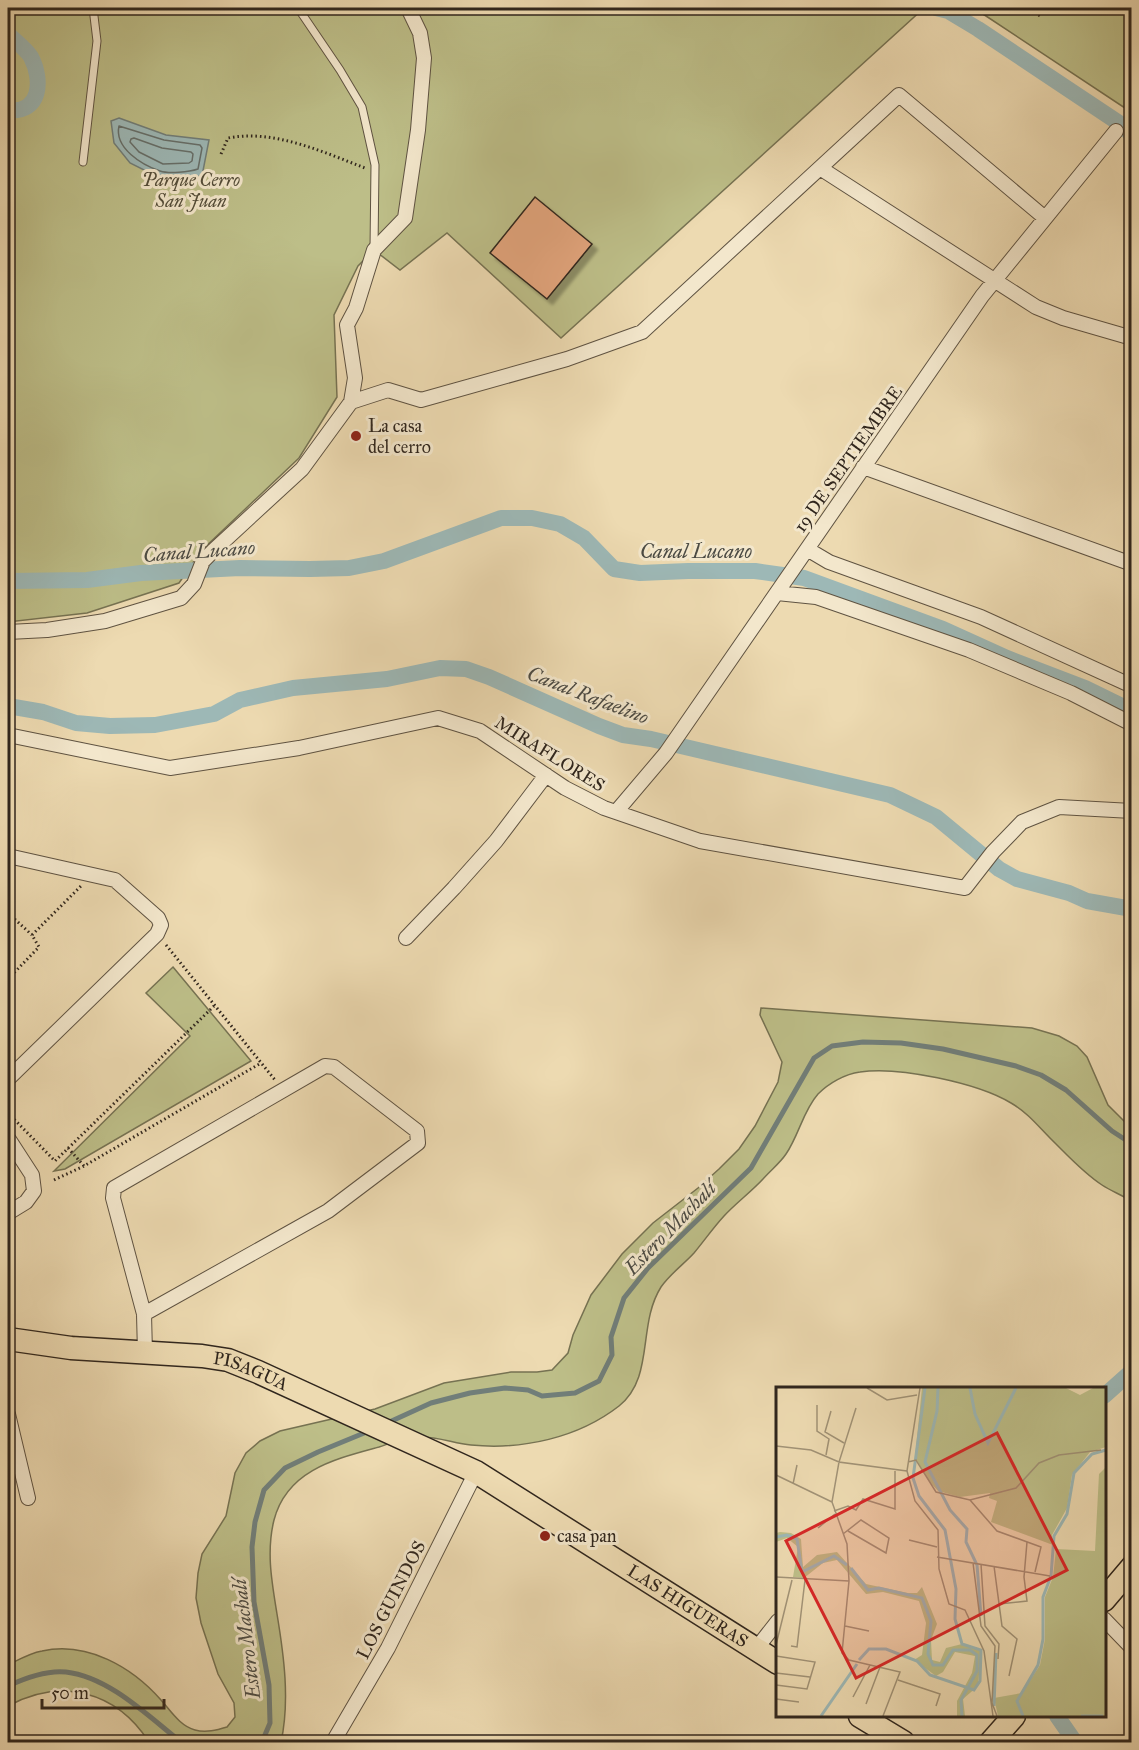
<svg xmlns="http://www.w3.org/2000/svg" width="1139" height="1750" font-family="'IM FELL Great Primer',serif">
  <defs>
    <filter id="shadow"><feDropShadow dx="5.5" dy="5.5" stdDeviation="1.5" flood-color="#0004"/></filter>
  </defs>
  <rect width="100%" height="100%" fill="#eddab1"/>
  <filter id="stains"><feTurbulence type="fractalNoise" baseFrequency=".00333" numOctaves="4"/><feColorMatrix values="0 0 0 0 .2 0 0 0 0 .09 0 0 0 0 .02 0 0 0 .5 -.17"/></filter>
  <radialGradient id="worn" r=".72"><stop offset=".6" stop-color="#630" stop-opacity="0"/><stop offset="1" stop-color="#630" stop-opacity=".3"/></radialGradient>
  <path fill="#bdbe88" stroke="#767252" stroke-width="1.5" d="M 8,8 L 924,8 L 561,338 L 447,233 L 400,270 L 374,250 L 358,266 L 334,315 L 337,397 L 299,458 L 201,551 L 179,583 L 87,613 L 8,622 Z
    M 973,8 L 1131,8 L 1131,112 L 986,16 Z
    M 173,967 L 251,1061 L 65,1169 L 54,1171 L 190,1036 L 146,993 Z
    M 761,1008 L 1032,1028 L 1059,1036 L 1077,1046 L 1087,1057 L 1108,1105 L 1131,1128 L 1131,1201 C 1122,1195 1111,1191 1102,1185 C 1085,1174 1070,1158 1056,1144 C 1041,1130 1030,1114 1011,1103 C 978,1083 898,1066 860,1072 C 845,1074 829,1083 818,1094 C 803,1111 799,1135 786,1154 C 780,1163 771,1170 763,1179 C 751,1192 736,1203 724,1216 C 713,1228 704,1241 694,1253 C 684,1264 670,1274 661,1287 C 637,1325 655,1377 619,1406 C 578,1438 522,1450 471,1445 C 453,1443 436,1436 418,1437 C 405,1437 391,1443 379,1447 C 335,1459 287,1470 274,1520 C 266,1552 272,1583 277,1614 C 284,1656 290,1701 281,1742 L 149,1742 C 116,1691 61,1677 8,1706 L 8,1665 C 18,1660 30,1653 42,1651 C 87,1641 132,1667 161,1700 C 171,1711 180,1726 195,1730 C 206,1733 217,1730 227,1727 L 235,1717 L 234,1703 L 218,1674 L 201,1623 L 196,1598 L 198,1573 L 202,1554 L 226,1516 L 235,1473 L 246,1453 L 260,1441 L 280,1431 L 375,1409 L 444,1383 L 511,1372 L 537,1372 L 552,1370 L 568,1353 L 573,1335 L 591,1295 L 622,1254 L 653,1223 L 698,1188 L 719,1169 L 739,1149 L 755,1126 L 778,1082 L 782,1062 L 760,1015 Z"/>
  <path fill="#9db8b6" stroke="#717e79" stroke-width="1.5" d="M 119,118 L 166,135 L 209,140 L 202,176 L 160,178 L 130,163 L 114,143 L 111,121 Z"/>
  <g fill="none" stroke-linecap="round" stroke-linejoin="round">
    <path stroke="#666f6a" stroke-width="1.5" d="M 119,126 L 164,140 L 200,145 L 202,148 L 198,169 C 189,172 169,174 160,171 C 142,165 114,148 119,126 Z
      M 134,138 L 162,148 L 191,152 L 193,154 L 192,161 L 189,163 L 163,164 L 139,152 L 130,142 L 131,139 Z"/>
    <path stroke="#717e79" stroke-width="5" d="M 385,1424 L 431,1403 L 470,1393 L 505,1388 L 528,1390 L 542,1396 L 575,1393 L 599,1381 L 612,1355 L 611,1337 L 624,1298 L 648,1268 L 751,1168 L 814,1058 L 832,1046 L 863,1042 L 901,1043 L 943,1049 L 1016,1066 L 1041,1075 L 1066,1090 L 1112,1131 L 1132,1144
      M 8,1686 C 25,1678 47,1670 66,1672 C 109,1677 148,1716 181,1742
      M 262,1742 L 270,1723 L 269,1685 L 254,1602 L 252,1547 L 255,1522 L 264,1490 L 285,1468 L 318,1452 L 369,1431"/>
    <path stroke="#9db8b6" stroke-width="16" d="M 936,8 L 948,11 L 978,29 L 1125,127 L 1132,136
      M 8,34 C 15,41 26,49 31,57 C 43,80 41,114 8,110
      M 8,581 L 87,580 L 141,573 L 240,568 L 310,569 L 349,568 L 384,561 L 501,518 L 532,518 L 560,524 L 584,538 L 614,569 L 640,573 L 688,571 L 755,571 L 804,578 L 943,629 L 1007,658 L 1085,688 L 1132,711
      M 8,706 L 43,712 L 76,723 L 110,726 L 155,725 L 214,714 L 240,700 L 293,688 L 387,679 L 440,668 L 466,669 L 489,677 L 599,726 L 623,735 L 651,739 L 890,795 L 936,817 L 999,869 L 1017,879 L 1069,893 L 1087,901 L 1132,909
      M 1104,1396 L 1132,1371
      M 1057,1716 L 1075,1742"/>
  </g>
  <path fill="#e2a47c" stroke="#30261d" stroke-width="1.5" filter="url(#shadow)" d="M 535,197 L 592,244 L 547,299 L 490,253 Z"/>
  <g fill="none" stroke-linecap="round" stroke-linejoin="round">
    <defs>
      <path id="service" d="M 298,8 L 340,70 L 362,107 L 375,165 L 374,249
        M 83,162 L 97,41 L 93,8"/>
      <path id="minor" d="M 820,168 L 1036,307 L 1063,318 L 1132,338
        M 351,402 L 388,390 L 421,400 L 567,359 L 642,332 L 899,95 L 1045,218
        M 863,467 L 1132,564
        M 807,549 L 829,562 L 981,617 L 1132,686
        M 777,593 L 816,597 L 969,650 L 1071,693 L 1132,724
        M 8,632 L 47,630 L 105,621 L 181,598 L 194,584 L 203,561 L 213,551 L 302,469 L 351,402 L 355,378 L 347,325 L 356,308 L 374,250 L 405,218 L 418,130 L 424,58 L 420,33 L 408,8
        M 8,735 L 170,768 L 299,748 L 438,718 L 480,731 L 565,788 L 604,808 L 700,841 L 965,888 L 993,852 L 1022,822 L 1059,807 L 1132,811
        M 616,812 L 666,753 L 982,296 L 1116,131
        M 8,856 L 115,880 L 158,918 L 161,925 L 157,934 L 8,1079
        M 406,938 L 454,888 L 496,841 L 546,775
        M 8,1138 L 32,1175 L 34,1191 L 26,1202 L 8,1213
        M 144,1314 L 328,1211 L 418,1143 L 417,1131 L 334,1067 L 325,1066 L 114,1188 L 113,1198 L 144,1314 L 145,1353
        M 8,1414 L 28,1498
        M 1104,1619 L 1132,1648
        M 756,1649 L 778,1621
        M 333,1742 L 388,1648 L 476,1472"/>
      <g id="primary">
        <path id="s1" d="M 8,1339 L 71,1348 L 202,1356 L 228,1360 L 258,1372 L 476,1472 L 778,1663"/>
        <path d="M 1104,1600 L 1132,1567"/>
        <path d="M 860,1716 L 903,1742"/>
        <path d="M 991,1742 L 1014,1716"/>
      </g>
    </defs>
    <use href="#service" stroke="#5f5342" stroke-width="9"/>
    <use href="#minor" stroke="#5f5342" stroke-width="16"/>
    <use href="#primary" stroke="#30261d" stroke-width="25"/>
    <path stroke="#30261d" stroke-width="3" stroke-dasharray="1.5 3" stroke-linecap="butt" d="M 1027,8 L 1042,17
      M 221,154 L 228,138 C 274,129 323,152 365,168
      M 8,913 L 32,935
      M 166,945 L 275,1080
      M 8,979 L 39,947 L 32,935 L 81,886
      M 8,1113 L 55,1161 L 214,1006
      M 68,1148 L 84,1166 L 261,1063
      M 54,1180 L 84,1166"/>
    <use href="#service" stroke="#f3e7cc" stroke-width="7"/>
    <use href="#minor" stroke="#f3e7cc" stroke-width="14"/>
    <use href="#primary" stroke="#eddab1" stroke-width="22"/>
  </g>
  <g fill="#8f2418" stroke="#f3e7cc" stroke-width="2">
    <circle cx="356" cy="436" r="6"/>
    <circle cx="545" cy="1536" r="6"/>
  </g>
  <g text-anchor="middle" stroke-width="6" stroke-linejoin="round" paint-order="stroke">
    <g font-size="18" font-style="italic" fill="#534c38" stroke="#f3e7cc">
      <text x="191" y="186">Parque Cerro<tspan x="191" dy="21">San Juan</tspan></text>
    </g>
    <g font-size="18" fill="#30261d" stroke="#f3e7cc" text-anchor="start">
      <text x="368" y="432">La casa<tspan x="368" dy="21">del cerro</tspan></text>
      <text x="557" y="1542">casa pan</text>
    </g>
    <g font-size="18" fill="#30261d" stroke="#f3e7cc">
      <text transform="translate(848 459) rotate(-55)" y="6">19 DE SEPTIEMBRE</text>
      <text transform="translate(550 754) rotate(32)" y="6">MIRAFLORES</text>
      <text dy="6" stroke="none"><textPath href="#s1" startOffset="246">PISAGUA</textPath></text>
      <text transform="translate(391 1600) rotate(-63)" y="6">LOS GUINDOS</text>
      <text dy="6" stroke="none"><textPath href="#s1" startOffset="744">LAS HIGUERAS</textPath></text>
    </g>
    <g font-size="20" font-style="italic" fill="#4b4a43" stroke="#f3e7cc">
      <text transform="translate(199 551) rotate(-4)" y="7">Canal Lucano</text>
      <text x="696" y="558">Canal Lucano</text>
      <text transform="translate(588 695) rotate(21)" y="7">Canal Rafaelino</text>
      <text transform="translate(670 1228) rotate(-46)" y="7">Estero Machalí</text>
      <text transform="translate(246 1639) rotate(-97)" y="7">Estero Machalí</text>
    </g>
  </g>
  <g transform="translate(776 1387)">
    <rect width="330" height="330" fill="#eddab1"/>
    <path d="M 146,1 L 290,1 L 304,8 L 317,1 L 330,1 L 330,60 L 314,65 L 296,88 L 291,121 L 276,148 L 277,158 L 215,135 L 221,114 L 213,111 L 214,106 L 184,110 L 162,104 L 153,94 L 139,70 ZM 330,80 L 330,329 L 222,329 L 218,311 L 246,306 L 264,278 L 269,252 L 269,210 L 277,190 L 280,162 L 319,164 L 323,87 ZM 4,145 L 15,146 L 25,152 L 27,180 L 41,168 L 61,165 L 90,197 L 132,206 L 141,206 L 146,200 L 161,237 L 155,253 L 156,273 L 164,275 L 170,261 L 186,257 L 205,264 L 202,299 L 187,312 L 189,329 L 181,329 L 181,314 L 196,286 L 199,269 L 179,265 L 167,285 L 160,289 L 138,273 L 146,268 L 150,236 L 143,214 L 107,205 L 90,207 L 61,173 L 47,176 L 28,191 L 17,190 L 22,160 L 11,151 L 0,155 L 0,146 Z" fill="#bdbe88"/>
    <path fill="none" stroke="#9db8b6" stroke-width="3" d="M 162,1 L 161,24 L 149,75 L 174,123 L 191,142 L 190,155 L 201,178 L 205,229M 194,1 L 199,27 L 212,56 L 240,1M 0,150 L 11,148 L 21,152 L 26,185 L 58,169 L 71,178M 75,181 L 92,203 L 103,201 L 146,211 L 155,234 L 152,267 L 157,278 L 167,278 L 177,263 L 194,263 L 201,268 L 201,284 L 185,313 L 186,329M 83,273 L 93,262 L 110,262 L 141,274 L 154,288 L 198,303 L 204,294 L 205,263 L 186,257 L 179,232 L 180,202 L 169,143 L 143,109 L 137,91 L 149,1M 218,319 L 220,266M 45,329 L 81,277M 247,329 L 241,314 L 262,278 L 267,252 L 267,210 L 275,189 L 278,149 L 291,127 L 298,86 L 316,67 L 330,63M 305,329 L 327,329"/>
    <path fill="none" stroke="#a19276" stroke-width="1.5" d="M 91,1 L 111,13 L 141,8M 144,1 L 131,84 L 139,114 L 162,143 L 163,182 L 173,217 L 189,223 L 208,264 L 217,329M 41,18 L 41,44 L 53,52 L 50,68M 80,21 L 63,75 L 131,84M 55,24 L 49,45 L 68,56M 0,59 L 35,63 L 63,75 L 56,115 L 71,157 L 73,194 L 66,266 L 73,273 L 124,285 L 107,329M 132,75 L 140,73 L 160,105 L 194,113 L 240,101 L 263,76 L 283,68 L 325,63M 0,88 L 56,115M 17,97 L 21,78M 194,113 L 221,144 L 265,160 L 259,185M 58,124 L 72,119 L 80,123 L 87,112 L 119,122 L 119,84M 42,141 L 59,127M 67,147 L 85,133 L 113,151 L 110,166 L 72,144M 133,153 L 161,160M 161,170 L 274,189M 197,176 L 205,239 L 219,259 L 216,316 L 221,329M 205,177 L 209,239 L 223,257 L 222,272M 218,179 L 226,239 L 241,252 L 233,289M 0,190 L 73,194M 223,217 L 251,214 L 248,190 L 251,155M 69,239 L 93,244M 0,258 L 16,193M 15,259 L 21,260 L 29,193M 0,269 L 39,275 L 31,302 L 0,298M 0,286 L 34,290M 122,293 L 164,307 L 160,319M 77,310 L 94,278M 0,312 L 23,315M 90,317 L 104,280"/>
    <path fill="#d62828" fill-opacity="0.15" stroke="#d62828" stroke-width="3" d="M 221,46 L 291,183 L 80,291 L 10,154 Z"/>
    <rect width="330" height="330" fill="none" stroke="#30261d" stroke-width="3"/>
  </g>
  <rect width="1139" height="1750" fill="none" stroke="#eddab1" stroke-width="30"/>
  <rect x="9" y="9" width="1121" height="1732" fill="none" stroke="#30261d" stroke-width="3"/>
  <rect x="15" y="15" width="1109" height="1720" fill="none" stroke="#30261d" stroke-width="1.5"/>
  <path d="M42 1699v9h122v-9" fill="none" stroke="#30261d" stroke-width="3"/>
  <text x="51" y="1699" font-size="18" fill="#30261d" stroke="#f3e7cc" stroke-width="4.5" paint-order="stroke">50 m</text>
  <rect width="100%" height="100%" filter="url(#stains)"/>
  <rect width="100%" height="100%" fill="url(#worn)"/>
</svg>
